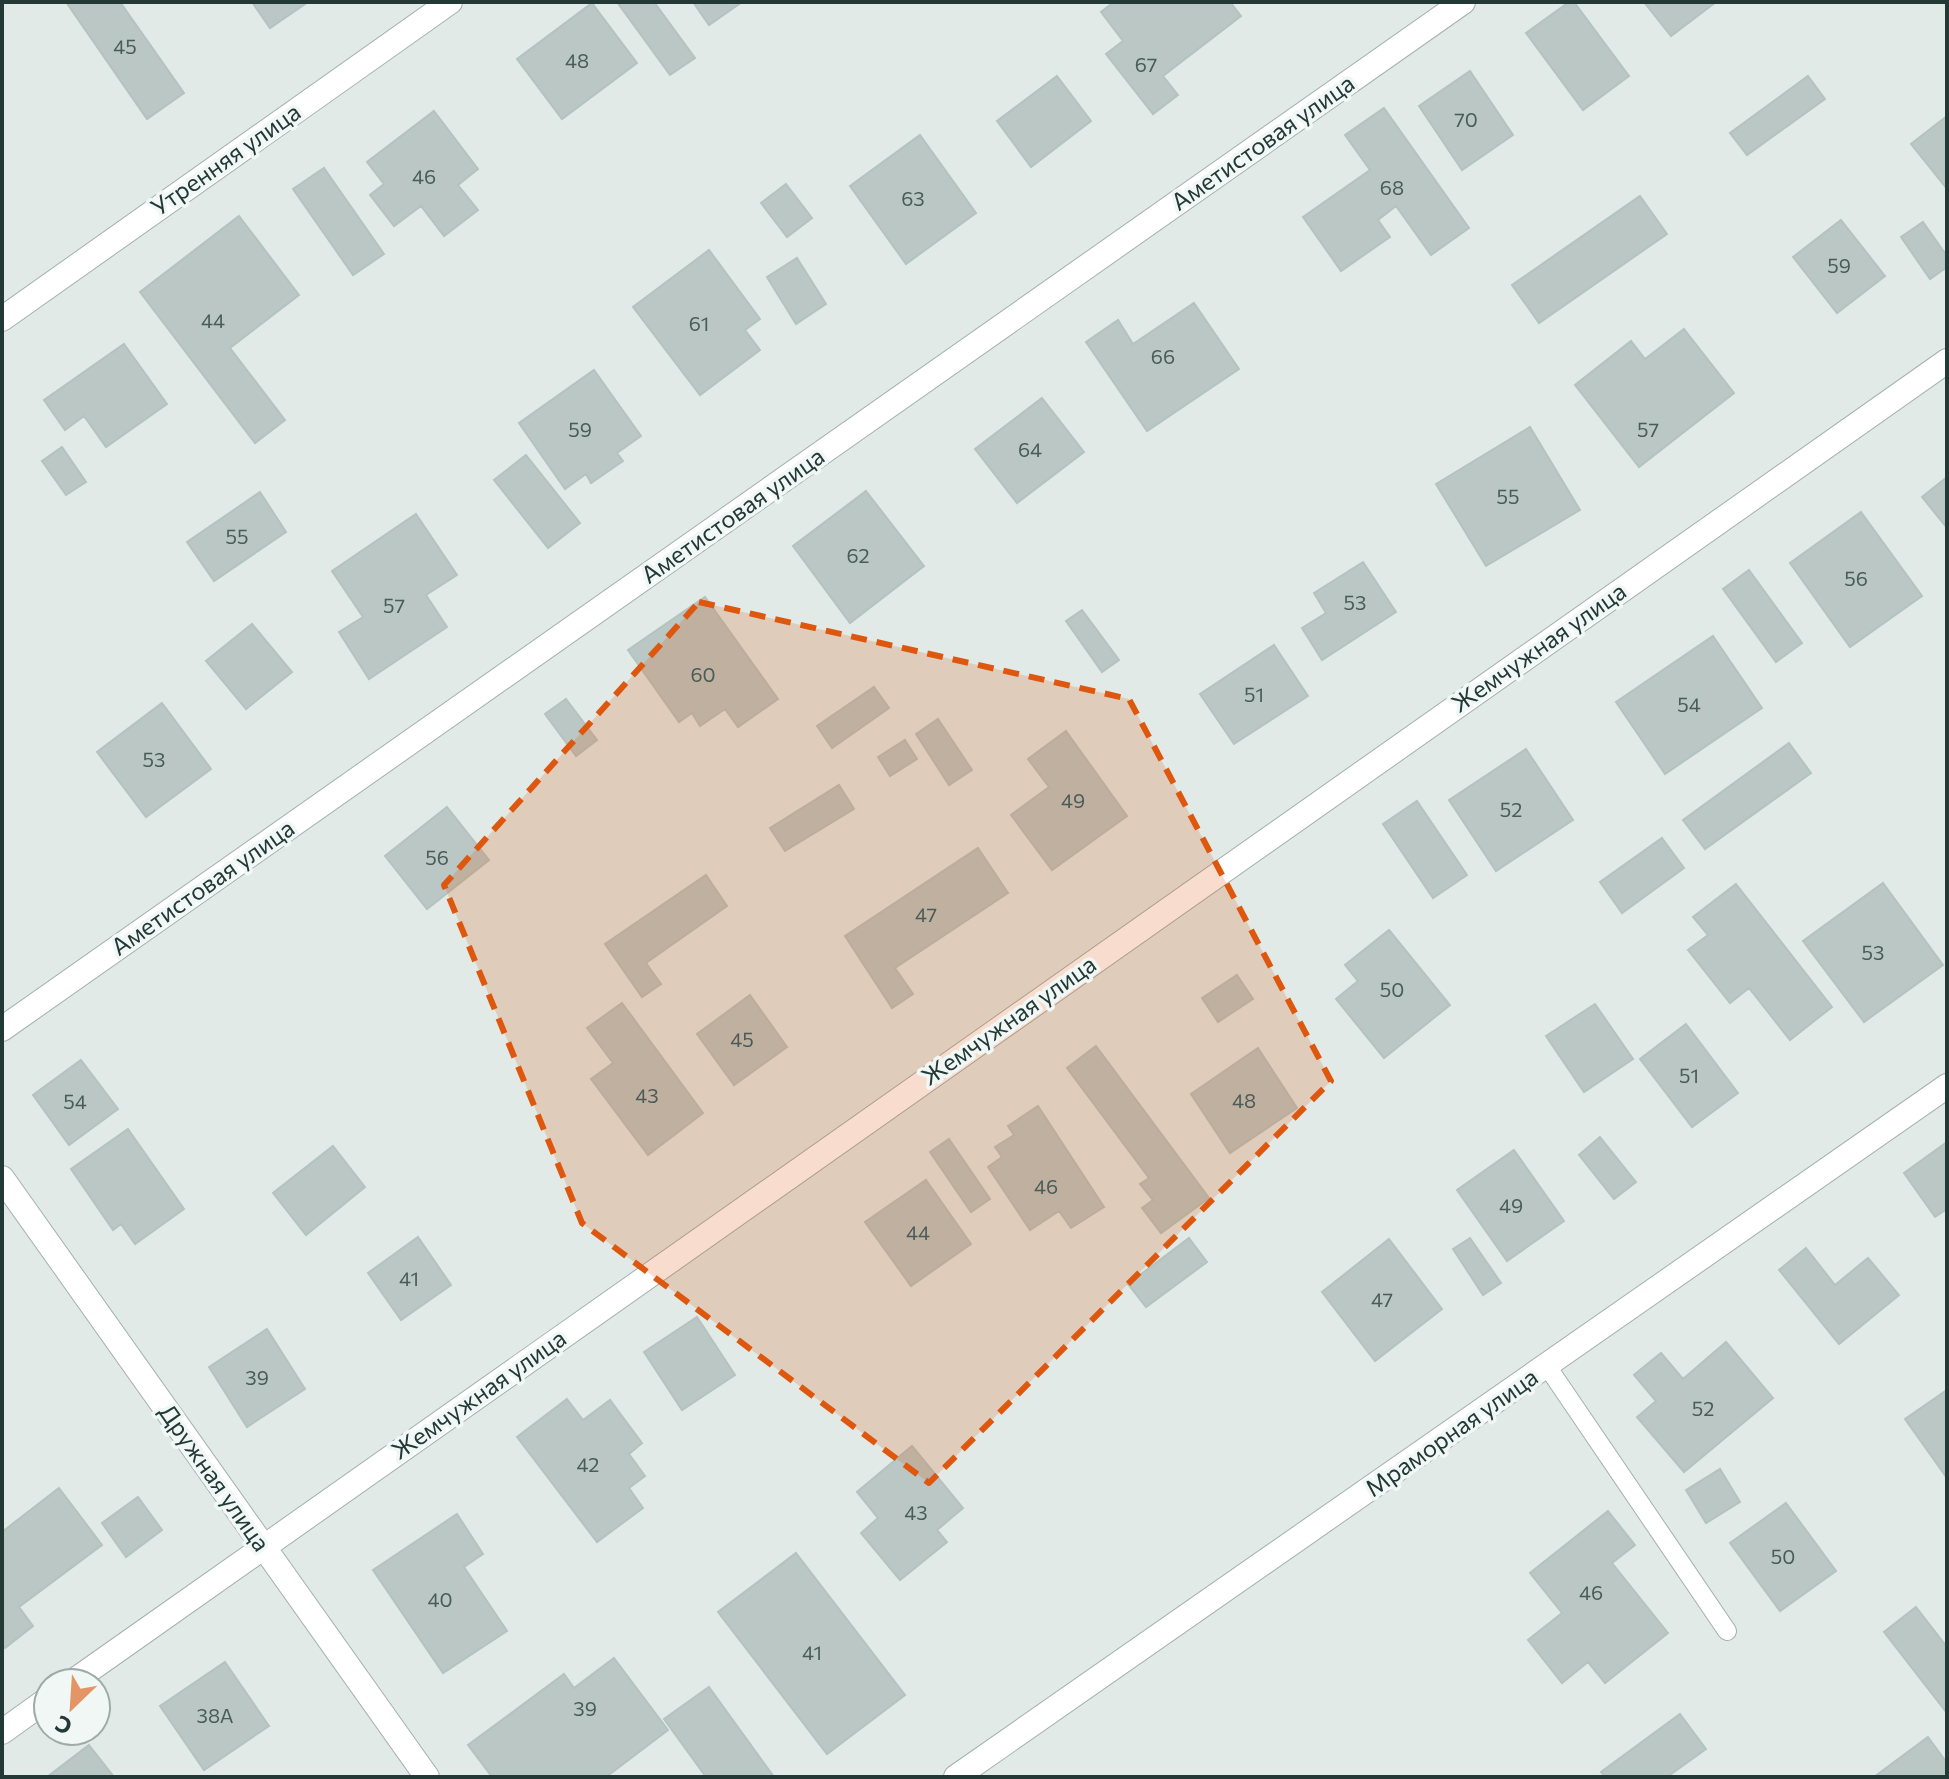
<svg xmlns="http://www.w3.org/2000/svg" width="1949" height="1779" font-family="Commissioner,sans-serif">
  <rect width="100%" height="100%" fill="#e1eae7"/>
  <path fill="#bac7c4" stroke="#b4c3bf" stroke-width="2" d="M 66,2 L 120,2 L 184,93 L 147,119 Z
    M 252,2 L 308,2 L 270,28 Z
    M 617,2 L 654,2 L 695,58 L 670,75 Z
    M 693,2 L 742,2 L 709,25 Z
    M 1114,2 L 1230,2 L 1241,16 L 1163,76 L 1178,95 L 1153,114 L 1106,54 L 1123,41 L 1101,12 Z
    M 1569,2 L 1574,2 L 1629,76 L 1583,110 L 1526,33 Z
    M 1644,2 L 1716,2 L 1671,36 Z
    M 592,3 L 637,63 L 562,119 L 517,59 Z
    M 1470,71 L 1513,135 L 1462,170 L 1419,106 Z
    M 1057,76 L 1091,121 L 1031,167 L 997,121 Z
    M 1808,76 L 1825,99 L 1747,155 L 1730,133 Z
    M 1384,108 L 1469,228 L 1431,255 L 1396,206 L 1378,220 L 1390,237 L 1341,271 L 1303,217 L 1370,170 L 1345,135 Z
    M 434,111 L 478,169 L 458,185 L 478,210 L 444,236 L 421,206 L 394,226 L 370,195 L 384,184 L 367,162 Z
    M 1947,116 L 1947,189 L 1911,144 Z
    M 920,135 L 976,213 L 906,264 L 850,186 Z
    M 324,168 L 384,254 L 353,275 L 293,189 Z
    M 786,184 L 812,218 L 787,237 L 761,203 Z
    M 1640,196 L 1667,234 L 1539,323 L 1512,285 Z
    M 239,216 L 299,295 L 230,348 L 285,420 L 255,443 L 140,292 Z
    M 1841,220 L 1885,276 L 1837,313 L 1793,257 Z
    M 1923,222 L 1947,256 L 1947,267 L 1930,279 L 1901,237 Z
    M 709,250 L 760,319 L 745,330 L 760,350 L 700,395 L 633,307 Z
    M 797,258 L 826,304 L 796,324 L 767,277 Z
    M 1194,303 L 1239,369 L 1147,431 L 1086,342 L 1118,320 L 1133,344 Z
    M 1684,329 L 1734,393 L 1639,467 L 1575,385 L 1631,341 L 1645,359 Z
    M 124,344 L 167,404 L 106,447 L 84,416 L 65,430 L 44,400 Z
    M 594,370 L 641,436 L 617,453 L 623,461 L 591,483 L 586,474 L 565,489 L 519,423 Z
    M 1042,398 L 1084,452 L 1017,503 L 975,449 Z
    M 1530,427 L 1580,510 L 1486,566 L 1436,484 Z
    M 62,447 L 86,482 L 66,495 L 42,461 Z
    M 526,455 L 580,523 L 548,548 L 494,480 Z
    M 1947,477 L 1947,528 L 1922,497 Z
    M 866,491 L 924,566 L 850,623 L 793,546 Z
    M 260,492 L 286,532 L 214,581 L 187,542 Z
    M 1861,512 L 1922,596 L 1850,647 L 1790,563 Z
    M 416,514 L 457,575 L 426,595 L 447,627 L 369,679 L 339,632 L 363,617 L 332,571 Z
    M 1363,562 L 1396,612 L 1322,660 L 1302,628 L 1326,613 L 1314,593 Z
    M 1749,570 L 1802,643 L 1776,662 L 1723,589 Z
    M 705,597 L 778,699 L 738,727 L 725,709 L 700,726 L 692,713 L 679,722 L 628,650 Z
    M 1082,610 L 1119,660 L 1102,672 L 1066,621 Z
    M 252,624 L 292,672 L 246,709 L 206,661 Z
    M 1713,636 L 1762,708 L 1665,774 L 1616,702 Z
    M 1274,645 L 1308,696 L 1234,744 L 1200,694 Z
    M 874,687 L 889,708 L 832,748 L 817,726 Z
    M 566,699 L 597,740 L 576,756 L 545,714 Z
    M 162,703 L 211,769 L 146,817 L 97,752 Z
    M 938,719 L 972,770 L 949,785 L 916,734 Z
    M 1066,731 L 1127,816 L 1052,870 L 1011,815 L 1049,787 L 1028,759 Z
    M 905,740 L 917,759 L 890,776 L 878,757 Z
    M 1789,743 L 1811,773 L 1705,849 L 1683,820 Z
    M 1526,749 L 1573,820 L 1496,871 L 1449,800 Z
    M 839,785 L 854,809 L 785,851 L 770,828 Z
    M 1417,801 L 1467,875 L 1433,898 L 1383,824 Z
    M 447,807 L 489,860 L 427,909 L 385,856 Z
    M 1662,838 L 1684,868 L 1622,913 L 1600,882 Z
    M 978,848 L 1008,893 L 895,968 L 913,994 L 892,1008 L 845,936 Z
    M 706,875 L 727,906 L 646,963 L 661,984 L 642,997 L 605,944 Z
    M 1883,883 L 1943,965 L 1864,1022 L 1803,941 Z
    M 1736,884 L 1832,1007 L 1790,1040 L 1749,988 L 1730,1003 L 1688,950 L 1708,935 L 1693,917 Z
    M 1389,930 L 1450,1005 L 1384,1058 L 1336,999 L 1358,981 L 1345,965 Z
    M 1237,975 L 1253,999 L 1218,1022 L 1202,998 Z
    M 750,995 L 787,1047 L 734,1085 L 697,1034 Z
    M 622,1003 L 703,1113 L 648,1155 L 591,1079 L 613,1063 L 587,1028 Z
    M 1595,1004 L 1633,1059 L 1584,1092 L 1546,1036 Z
    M 1686,1024 L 1738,1093 L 1692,1127 L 1640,1059 Z
    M 1096,1046 L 1209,1198 L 1161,1233 L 1142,1208 L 1153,1200 L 1140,1184 L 1149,1178 L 1067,1068 Z
    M 1258,1048 L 1297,1108 L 1230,1153 L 1191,1094 Z
    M 81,1060 L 118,1109 L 69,1145 L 33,1095 Z
    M 1038,1106 L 1104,1207 L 1071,1228 L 1059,1211 L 1030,1230 L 988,1167 L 1002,1157 L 995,1147 L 1014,1135 L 1008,1126 Z
    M 128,1129 L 184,1209 L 135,1244 L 121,1224 L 113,1230 L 71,1169 Z
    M 1600,1137 L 1636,1182 L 1614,1199 L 1579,1155 Z
    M 949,1139 L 990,1199 L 971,1212 L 930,1152 Z
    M 1947,1142 L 1947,1209 L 1935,1217 L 1904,1173 Z
    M 333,1146 L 365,1187 L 306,1235 L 273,1193 Z
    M 1514,1150 L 1564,1221 L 1507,1261 L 1457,1190 Z
    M 926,1180 L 971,1244 L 911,1286 L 865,1222 Z
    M 418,1237 L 451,1285 L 401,1320 L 368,1273 Z
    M 1189,1238 L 1207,1262 L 1146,1307 L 1128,1284 Z
    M 1470,1238 L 1501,1283 L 1483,1295 L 1453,1249 Z
    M 1389,1239 L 1442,1309 L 1375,1361 L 1322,1292 Z
    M 1806,1248 L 1835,1285 L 1868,1258 L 1899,1295 L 1839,1344 L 1779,1270 Z
    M 697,1317 L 735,1375 L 682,1410 L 644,1352 Z
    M 267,1329 L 305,1389 L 247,1427 L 209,1367 Z
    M 1726,1342 L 1773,1398 L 1684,1472 L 1637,1417 L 1656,1401 L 1634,1375 L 1661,1353 L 1683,1379 Z
    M 1947,1390 L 1947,1478 L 1905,1419 Z
    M 567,1399 L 583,1420 L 610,1400 L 642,1443 L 629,1454 L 645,1476 L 629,1488 L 643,1508 L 597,1542 L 517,1437 Z
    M 912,1446 L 963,1508 L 937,1530 L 947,1542 L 900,1580 L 861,1533 L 878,1518 L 857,1492 Z
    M 1720,1469 L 1740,1502 L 1706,1523 L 1686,1490 Z
    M 59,1488 L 102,1545 L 19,1607 L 33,1626 L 5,1648 L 2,1644 L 2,1532 Z
    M 138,1497 L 162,1530 L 126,1557 L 102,1523 Z
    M 1786,1503 L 1836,1571 L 1780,1611 L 1730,1543 Z
    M 1608,1511 L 1635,1545 L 1612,1563 L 1668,1633 L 1605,1683 L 1588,1662 L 1562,1683 L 1528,1640 L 1562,1613 L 1530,1573 Z
    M 457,1514 L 483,1554 L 464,1567 L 507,1631 L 443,1673 L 373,1570 Z
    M 796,1553 L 905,1695 L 827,1754 L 718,1612 Z
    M 1916,1607 L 1947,1647 L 1947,1713 L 1884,1632 Z
    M 614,1658 L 668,1730 L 606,1777 L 492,1777 L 468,1745 L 564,1674 L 574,1688 Z
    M 225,1662 L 269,1726 L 204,1770 L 160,1706 Z
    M 709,1687 L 774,1777 L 706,1777 L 664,1719 Z
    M 1680,1714 L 1706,1749 L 1667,1777 L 1605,1777 L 1601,1772 Z
    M 1928,1737 L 1947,1763 L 1947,1777 L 1874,1777 Z
    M 89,1745 L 114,1777 L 47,1777 Z"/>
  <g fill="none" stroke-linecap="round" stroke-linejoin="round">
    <defs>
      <path id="service" d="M 1547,1366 L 1727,1631"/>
      <path id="minor" d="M 2,319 L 450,2
        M 2,1029 L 1463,2
        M 2,1178 L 427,1777
        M 71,1683 L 1947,361
        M 2,1732 L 48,1699
        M 956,1777 L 1947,1086"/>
    </defs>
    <use href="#service" stroke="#a4b1ae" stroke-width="20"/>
    <use href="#minor" stroke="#a4b1ae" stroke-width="26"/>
    <use href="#service" stroke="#fff" stroke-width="18"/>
    <use href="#minor" stroke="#fff" stroke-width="24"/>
  </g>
  <path fill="#de570e" fill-opacity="0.2" stroke="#de570e" stroke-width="6" stroke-dasharray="16 10" stroke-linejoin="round" d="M 699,602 L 1129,699 L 1331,1081 L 929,1483 L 582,1223 L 444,885 Z"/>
  <g text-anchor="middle" stroke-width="7" stroke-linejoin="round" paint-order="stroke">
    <g font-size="20" fill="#495c5a">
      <text x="125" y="54">45</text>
      <text x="577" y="68">48</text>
      <text x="1146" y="72">67</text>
      <text x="1466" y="127">70</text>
      <text x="424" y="184">46</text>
      <text x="1392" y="195">68</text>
      <text x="913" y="206">63</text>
      <text x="1839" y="273">59</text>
      <text x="213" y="328">44</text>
      <text x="699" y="331">61</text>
      <text x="1163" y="364">66</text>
      <text x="580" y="437">59</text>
      <text x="1648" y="437">57</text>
      <text x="1030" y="457">64</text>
      <text x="1508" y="504">55</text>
      <text x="237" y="544">55</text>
      <text x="858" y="563">62</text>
      <text x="1856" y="586">56</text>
      <text x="1355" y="610">53</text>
      <text x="394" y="613">57</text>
      <text x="703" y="682">60</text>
      <text x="1254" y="702">51</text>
      <text x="1689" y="712">54</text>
      <text x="154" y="767">53</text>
      <text x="1073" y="808">49</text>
      <text x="1511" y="817">52</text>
      <text x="437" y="865">56</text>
      <text x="926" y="922">47</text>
      <text x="1873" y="960">53</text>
      <text x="1392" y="997">50</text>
      <text x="742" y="1047">45</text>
      <text x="1689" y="1083">51</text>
      <text x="647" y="1103">43</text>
      <text x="1244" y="1108">48</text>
      <text x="75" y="1109">54</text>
      <text x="1046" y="1194">46</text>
      <text x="1511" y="1213">49</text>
      <text x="918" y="1240">44</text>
      <text x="409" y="1286">41</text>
      <text x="1382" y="1307">47</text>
      <text x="257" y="1385">39</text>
      <text x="1703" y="1416">52</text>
      <text x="588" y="1472">42</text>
      <text x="916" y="1520">43</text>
      <text x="1783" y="1564">50</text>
      <text x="1591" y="1600">46</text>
      <text x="440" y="1607">40</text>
      <text x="812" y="1660">41</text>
      <text x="585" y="1716">39</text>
      <text x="215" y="1723">38А</text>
    </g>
    <g font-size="24" fill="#233936" stroke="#f1f7f5">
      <text transform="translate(1263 143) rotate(-35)" y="8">Аметистовая улица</text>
      <text transform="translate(226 160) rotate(-35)" y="8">Утренняя улица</text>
      <text transform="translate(733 516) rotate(-35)" y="8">Аметистовая улица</text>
      <text transform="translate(1539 648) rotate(-35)" y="8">Жемчужная улица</text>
      <text transform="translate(203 888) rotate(-35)" y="8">Аметистовая улица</text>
      <text transform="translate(1009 1021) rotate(-35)" y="8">Жемчужная улица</text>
      <text transform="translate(479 1395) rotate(-35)" y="8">Жемчужная улица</text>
      <text transform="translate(1452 1433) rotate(-35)" y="8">Мраморная улица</text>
      <text transform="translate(214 1478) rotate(55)" y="8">Дружная улица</text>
    </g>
  </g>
  <rect width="1949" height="1779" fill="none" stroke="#233936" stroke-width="8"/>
  <g transform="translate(72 1707) rotate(205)"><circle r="38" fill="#f1f7f5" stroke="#9faba9" stroke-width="2"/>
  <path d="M0-6L14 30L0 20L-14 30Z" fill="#e39566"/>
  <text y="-12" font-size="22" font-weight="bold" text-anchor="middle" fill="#233936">С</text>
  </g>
</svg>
